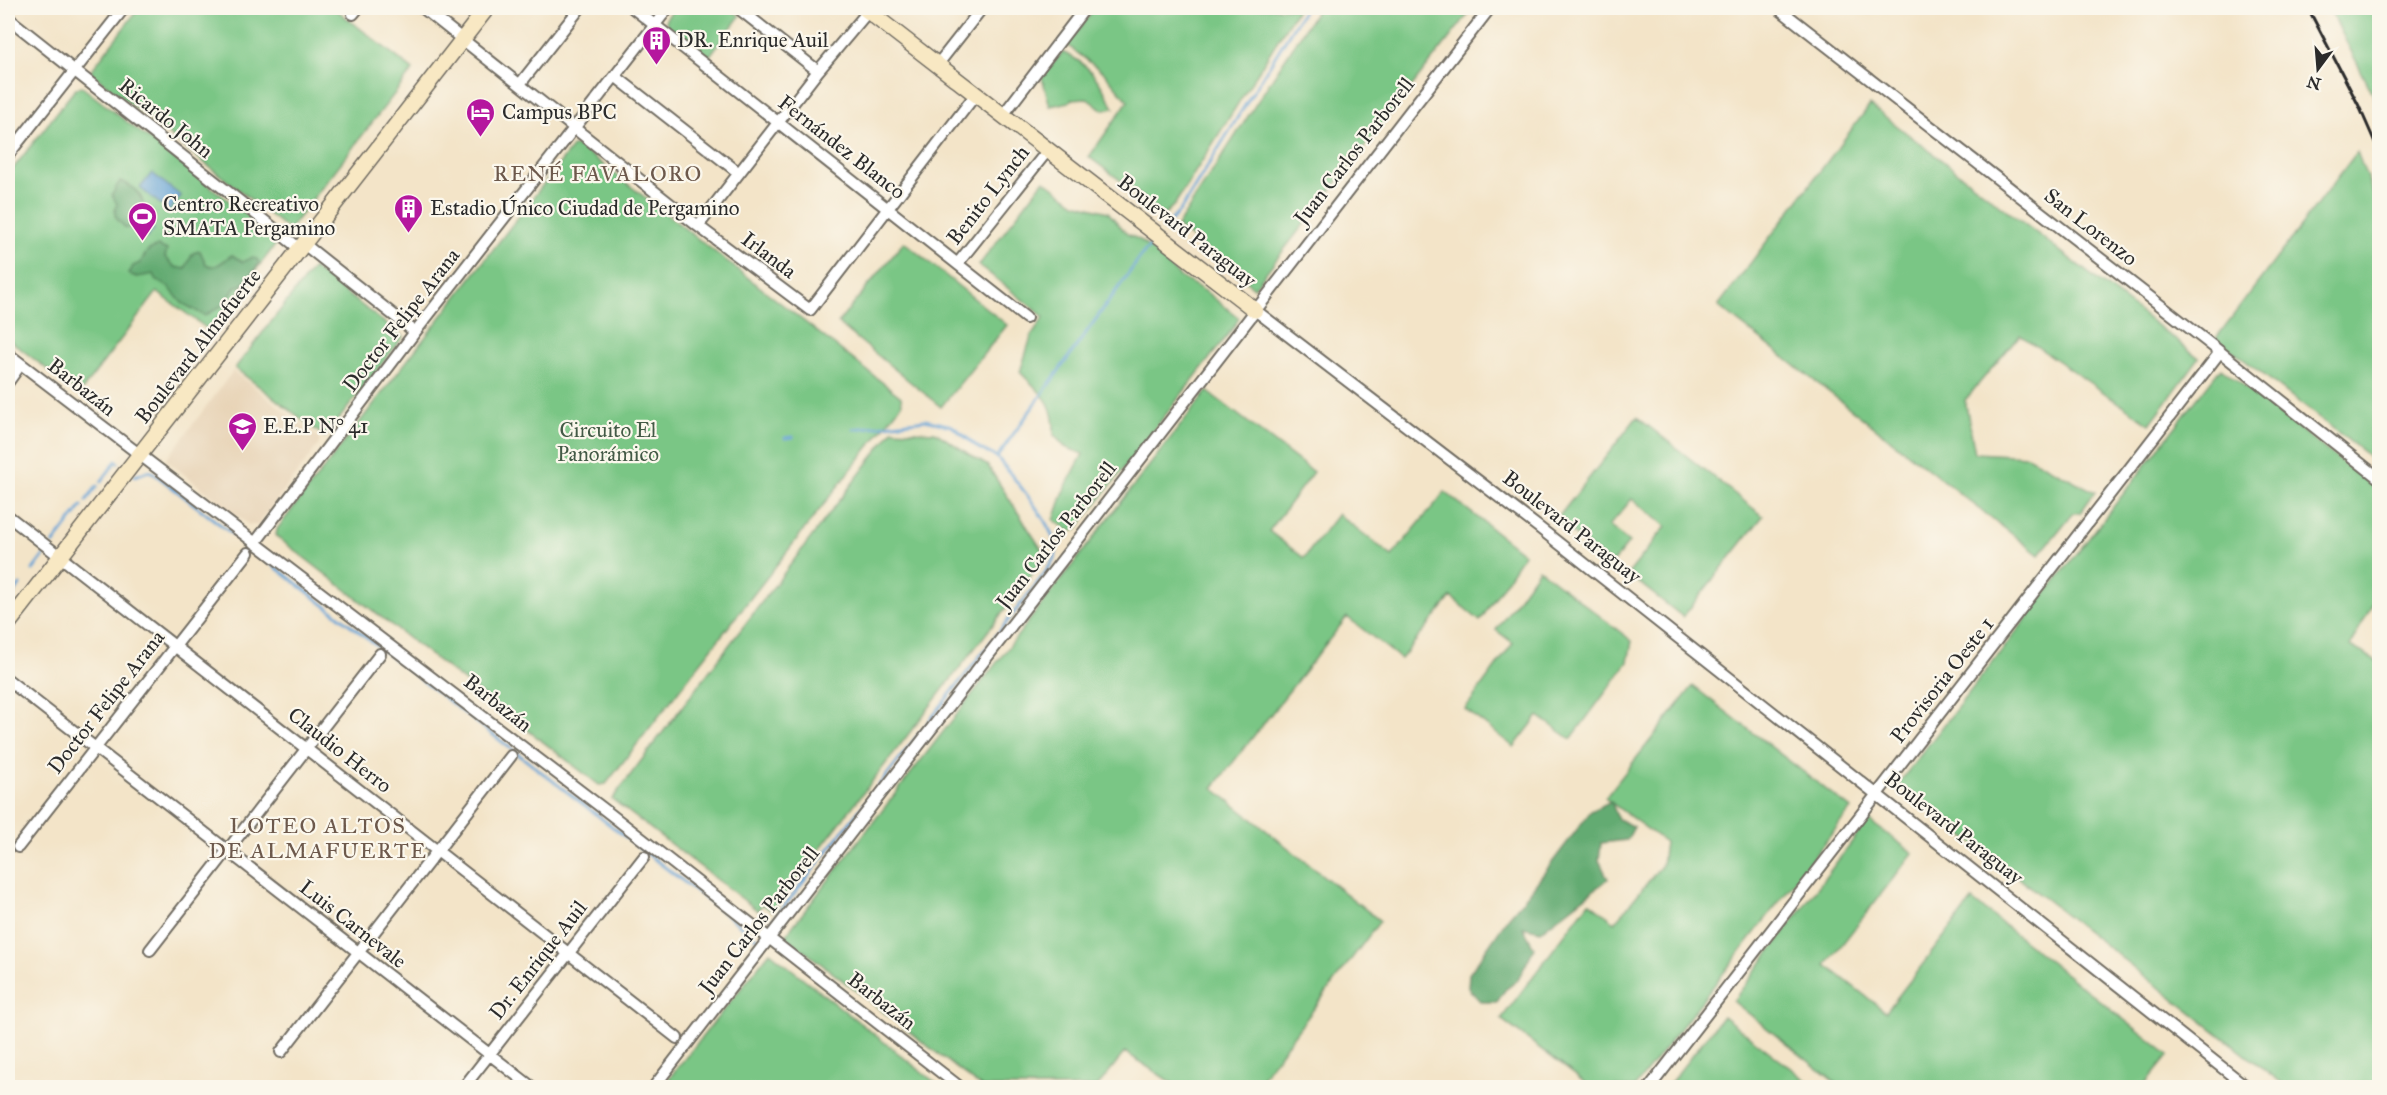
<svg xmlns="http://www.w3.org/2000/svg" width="2387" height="1095" font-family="'IM FELL Great Primer',serif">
  <rect width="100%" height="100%" fill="#fbf7ec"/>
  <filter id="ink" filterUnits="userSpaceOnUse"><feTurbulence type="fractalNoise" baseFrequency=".0167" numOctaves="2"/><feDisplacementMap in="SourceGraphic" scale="12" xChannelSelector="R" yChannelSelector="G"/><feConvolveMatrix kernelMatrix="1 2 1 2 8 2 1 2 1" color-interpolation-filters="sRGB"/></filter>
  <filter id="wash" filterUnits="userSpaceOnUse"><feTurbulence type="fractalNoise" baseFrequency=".008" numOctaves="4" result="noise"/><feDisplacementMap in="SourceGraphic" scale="24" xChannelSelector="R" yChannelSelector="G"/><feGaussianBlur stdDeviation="1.35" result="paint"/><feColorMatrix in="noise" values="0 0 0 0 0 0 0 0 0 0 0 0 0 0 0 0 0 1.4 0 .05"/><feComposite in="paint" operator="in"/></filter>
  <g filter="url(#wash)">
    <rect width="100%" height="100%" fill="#f3e4c8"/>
    <path fill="#e8d4b7" d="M 233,371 L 319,438 L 319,444 L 258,525 L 249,525 L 166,460 Z"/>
    <path fill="#7ac685" stroke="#527858" stroke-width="1.5" d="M 139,8 L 334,8 L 413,70 L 289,230 L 90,72 Z
      M 674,8 L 728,8 L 740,16 L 708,58 L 667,26 L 666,19 Z
      M 1095,8 L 1298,8 L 1175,204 L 1163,216 L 1140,195 L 1089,157 L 1128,101 L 1104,73 L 1067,45 Z
      M 1318,8 L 1473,8 L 1254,288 L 1177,226 Z
      M 2329,8 L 2379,8 L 2379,106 Z
      M 1062,52 C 1091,64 1100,82 1114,108 L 1102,110 L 1086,98 L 1072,99 L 1069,102 L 1050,106 L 1042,78 Z
      M 82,87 L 277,238 L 277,243 L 209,330 L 157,292 L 79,394 L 8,339 L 8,175 L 76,88 Z
      M 1870,105 L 2199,358 L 2150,424 L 2020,335 L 1965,400 L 1975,453 L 2027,456 L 2095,492 L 2080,513 L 2073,513 L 2039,555 L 1718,306 Z
      M 573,146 L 579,146 L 901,397 L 902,404 L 606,784 L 599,785 L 276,536 L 277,529 Z
      M 2357,152 L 2379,209 L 2379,464 L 2216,338 Z
      M 1044,180 L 1075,203 L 1108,212 L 1127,234 L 1140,240 L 1158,255 L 1180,277 L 1205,291 L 1239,318 L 1234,327 L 1076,530 L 1069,531 L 1054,520 L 1065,488 L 1083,454 L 1065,447 L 1054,435 C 1055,401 1042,395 1020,372 L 1031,337 L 1044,317 L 979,265 Z
      M 904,242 L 1007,325 L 941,407 L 838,323 Z
      M 313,268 L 403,337 L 325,437 L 235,368 Z
      M 2221,368 L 2379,491 L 2379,592 L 2350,646 L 2379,662 L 2379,1087 L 2287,1087 L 1898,784 Z
      M 1207,391 L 1313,472 L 1269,531 L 1304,558 L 1338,514 L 1392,556 L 1445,492 L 1524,554 L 1480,621 L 1451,597 L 1401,659 L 1347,617 L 1213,788 L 1380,921 L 1255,1087 L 1178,1087 L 1125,1052 L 1097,1087 L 981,1087 L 785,936 Z
      M 1637,417 L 1763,516 L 1683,617 L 1628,574 L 1666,526 L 1632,499 L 1609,526 L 1629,542 L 1612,564 L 1556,520 Z
      M 893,430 L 935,432 L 988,466 L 1046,556 L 772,911 L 762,904 L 758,911 L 612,799 Z
      M 1539,569 L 1632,641 L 1628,662 L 1571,739 L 1538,716 L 1514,747 L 1465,709 L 1513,643 L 1496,630 Z
      M 1693,686 L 1851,809 L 1635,1087 L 1591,1087 L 1501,1019 L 1589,902 L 1615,922 L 1662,865 L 1665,842 L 1605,798 Z
      M 1868,820 L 1913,853 L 1826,965 L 1886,1012 L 1972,900 L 2169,1055 L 2143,1087 L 1841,1087 L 1733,1001 Z
      M 770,952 L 941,1087 L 662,1087 Z
      M 1723,1016 L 1815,1087 L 1667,1087 Z"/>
    <path fill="#63ab72" stroke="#476b4e" stroke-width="1.5" d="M 120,181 C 142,189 152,208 134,227 L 126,228 C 116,219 112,216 117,204 L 112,195 Z
      M 158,246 L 167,250 L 165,257 L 175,267 L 185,269 L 193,253 L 200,251 L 206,264 C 217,270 222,261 232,255 L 243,262 L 253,257 L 258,260 L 259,264 L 242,285 L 236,286 L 226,303 L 205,316 L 182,303 L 168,286 L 157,281 L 154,274 L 137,277 L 129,274 L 133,266 L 140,263 L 148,250 Z
      M 1611,801 L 1618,819 L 1634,827 L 1627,840 L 1601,843 L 1599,860 L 1608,879 L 1541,931 L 1523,927 L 1534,948 L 1518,980 L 1505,990 L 1497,1002 L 1481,1002 L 1468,988 L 1469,974 L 1507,919 L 1529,893 L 1591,811 Z"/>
    <path fill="#62a1d4" stroke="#466680" stroke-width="1.5" d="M 152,173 L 181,196 L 169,211 L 140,188 Z
      M 143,220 L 154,229 L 147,238 L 136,229 Z"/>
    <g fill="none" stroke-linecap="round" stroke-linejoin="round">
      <path stroke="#62a1d4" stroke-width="3" d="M 1166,226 L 1180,211 L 1305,8
        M 854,429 L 925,420 L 952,426 L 980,449 L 997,457 L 1144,252 L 1153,244
        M 785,438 L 793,437
        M 135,476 L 148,471 L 152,472 L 758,939
        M 101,482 L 116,461 L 118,463
        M 86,501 L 97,486
        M 53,544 L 82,506
        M 33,570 L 45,554
        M 14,594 L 20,585
        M 8,602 L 11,598
        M 768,927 L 1042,577 C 1046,570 1055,561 1056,553 C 1058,528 1013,478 997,457"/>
    </g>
  </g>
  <g filter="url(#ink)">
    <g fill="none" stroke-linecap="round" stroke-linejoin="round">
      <defs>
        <path id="street" d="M 423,8 L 698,226 L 810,310 L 976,94
          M 633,8 L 1026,318
          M 738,8 L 818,71
          M 1778,8 L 2205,340 L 2380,479
          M 353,14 L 358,8
          M 8,18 L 300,249
          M 938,64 L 982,8
          M 615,76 L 739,173
          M 520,84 L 580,8
          M 1003,115 L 1085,8
          M 8,155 L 124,8
          M 698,226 L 818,71 L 871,8
          M 304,244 L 415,332
          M 958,263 L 1048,150
          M 1255,310 L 1537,526 L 2248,1088
          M 8,354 L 605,810 L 961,1088
          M 8,382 L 21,364
          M 8,516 L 677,1038
          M 255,543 L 415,332 L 668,8
          M 8,680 L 533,1088
          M 18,847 L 248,553
          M 150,950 L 380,654
          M 281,1052 L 511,756
          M 463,1088 L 644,857
          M 653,1088 L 1490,8
          M 1649,1088 L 2220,352"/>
        <path id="secondary" d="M 864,8 L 1255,310
          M 8,624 L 487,8"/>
      </defs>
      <use href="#street" stroke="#716c62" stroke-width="14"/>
      <use href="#secondary" stroke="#716c62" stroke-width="18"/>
      <use href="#street" stroke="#fff" stroke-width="10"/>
      <use href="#secondary" stroke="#f8e8c3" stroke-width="15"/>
      <path stroke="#2b2b2b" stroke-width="3" d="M 2308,8 L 2359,106 L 2380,154"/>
    </g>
  </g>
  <defs>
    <symbol id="building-pin" viewBox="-11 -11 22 30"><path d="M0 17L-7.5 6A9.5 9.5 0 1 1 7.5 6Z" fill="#b5179e" stroke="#fbf7ec"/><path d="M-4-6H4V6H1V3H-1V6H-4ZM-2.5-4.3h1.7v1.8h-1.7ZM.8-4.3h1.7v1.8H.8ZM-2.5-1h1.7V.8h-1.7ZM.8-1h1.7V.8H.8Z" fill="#fff"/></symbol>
    <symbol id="hotel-pin" viewBox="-11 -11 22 30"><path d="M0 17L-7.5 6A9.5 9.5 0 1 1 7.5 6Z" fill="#b5179e" stroke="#fbf7ec"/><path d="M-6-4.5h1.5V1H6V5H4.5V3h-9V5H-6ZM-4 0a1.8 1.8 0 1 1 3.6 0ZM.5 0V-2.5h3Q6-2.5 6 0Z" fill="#fff"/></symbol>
    <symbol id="stadium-pin" viewBox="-11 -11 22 30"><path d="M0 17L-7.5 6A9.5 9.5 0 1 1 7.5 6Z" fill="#b5179e" stroke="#fbf7ec"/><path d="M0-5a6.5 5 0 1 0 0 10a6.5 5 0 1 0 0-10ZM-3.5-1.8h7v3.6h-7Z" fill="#fff"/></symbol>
    <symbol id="school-pin" viewBox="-11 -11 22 30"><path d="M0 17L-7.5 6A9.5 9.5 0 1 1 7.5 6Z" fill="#b5179e" stroke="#fbf7ec"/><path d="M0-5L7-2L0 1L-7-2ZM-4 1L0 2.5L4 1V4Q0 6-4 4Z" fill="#fff"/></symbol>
  </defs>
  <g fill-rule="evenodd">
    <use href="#building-pin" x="640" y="24" width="33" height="45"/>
    <use href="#hotel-pin" x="464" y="96" width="33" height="45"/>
    <use href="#building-pin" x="392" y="192" width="33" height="45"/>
    <use href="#stadium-pin" x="126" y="200" width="33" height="45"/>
    <use href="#school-pin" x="226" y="410" width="33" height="45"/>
  </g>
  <g text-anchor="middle" stroke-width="4.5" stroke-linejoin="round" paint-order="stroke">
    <g font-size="21" fill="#2b2b2b" stroke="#fbf7ec" text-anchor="start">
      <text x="677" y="47">DR. Enrique Auil</text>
      <text x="502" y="119">Campus BPC</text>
      <text x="163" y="211">Centro Recreativo<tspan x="163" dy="24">SMATA Pergamino</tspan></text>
      <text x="430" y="215">Estadio Único Ciudad de Pergamino</text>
      <text x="263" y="433">E.E.P N° 41</text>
    </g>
    <g font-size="21" fill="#2b2b2b" stroke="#fbf7ec">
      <text transform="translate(166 118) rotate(39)" y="7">Ricardo John</text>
      <text transform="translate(842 147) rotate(38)" y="7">Fernández Blanco</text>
      <text transform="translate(1354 151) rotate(-52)" y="7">Juan Carlos Parborell</text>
      <text transform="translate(988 195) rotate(-52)" y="7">Benito Lynch</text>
      <text transform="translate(2091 227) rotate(38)" y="7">San Lorenzo</text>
      <text transform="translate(1187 231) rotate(38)" y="7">Boulevard Paraguay</text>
      <text transform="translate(769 255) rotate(37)" y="7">Irlanda</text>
      <text transform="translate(401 320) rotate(-52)" y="7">Doctor Felipe Arana</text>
      <text transform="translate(198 346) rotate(-52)" y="7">Boulevard Almafuerte</text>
      <text transform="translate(82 387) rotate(38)" y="7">Barbazán</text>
      <text transform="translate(1572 527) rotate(38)" y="7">Boulevard Paraguay</text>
      <text transform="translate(1056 535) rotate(-52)" y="7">Juan Carlos Parborell</text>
      <text transform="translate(1942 680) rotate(-52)" y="7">Provisoria Oeste 1</text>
      <text transform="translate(106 702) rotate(-52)" y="7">Doctor Felipe Arana</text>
      <text transform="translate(498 703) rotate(38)" y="7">Barbazán</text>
      <text transform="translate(340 750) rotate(38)" y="7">Claudio Herro</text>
      <text transform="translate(1954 828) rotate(38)" y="7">Boulevard Paraguay</text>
      <text transform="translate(759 920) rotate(-52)" y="7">Juan Carlos Parborell</text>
      <text transform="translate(353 924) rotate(38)" y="7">Luis Carnevale</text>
      <text transform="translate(538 960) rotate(-52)" y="7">Dr. Enrique Auil</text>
      <text transform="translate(882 1001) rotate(38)" y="7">Barbazán</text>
    </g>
    <g font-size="21" fill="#435a46" stroke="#fbf7ec">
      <text x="608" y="437">Circuito El<tspan x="608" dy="24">Panorámico</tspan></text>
    </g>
    <g font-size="22" letter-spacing="1.5" fill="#6d594c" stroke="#fbf7ec">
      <text x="598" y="181">RENÉ FAVALORO</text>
      <text x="318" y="833">LOTEO ALTOS<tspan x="318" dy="25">DE ALMAFUERTE</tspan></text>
    </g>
  </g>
  <rect width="2387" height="1095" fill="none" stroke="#fbf7ec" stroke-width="30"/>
  <g transform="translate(2318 69) rotate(196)" stroke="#fbf7ec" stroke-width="4.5" paint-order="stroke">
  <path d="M0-4.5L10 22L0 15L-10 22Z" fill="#2b2b2b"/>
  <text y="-9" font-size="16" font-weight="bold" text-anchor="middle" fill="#2b2b2b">N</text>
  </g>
</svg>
